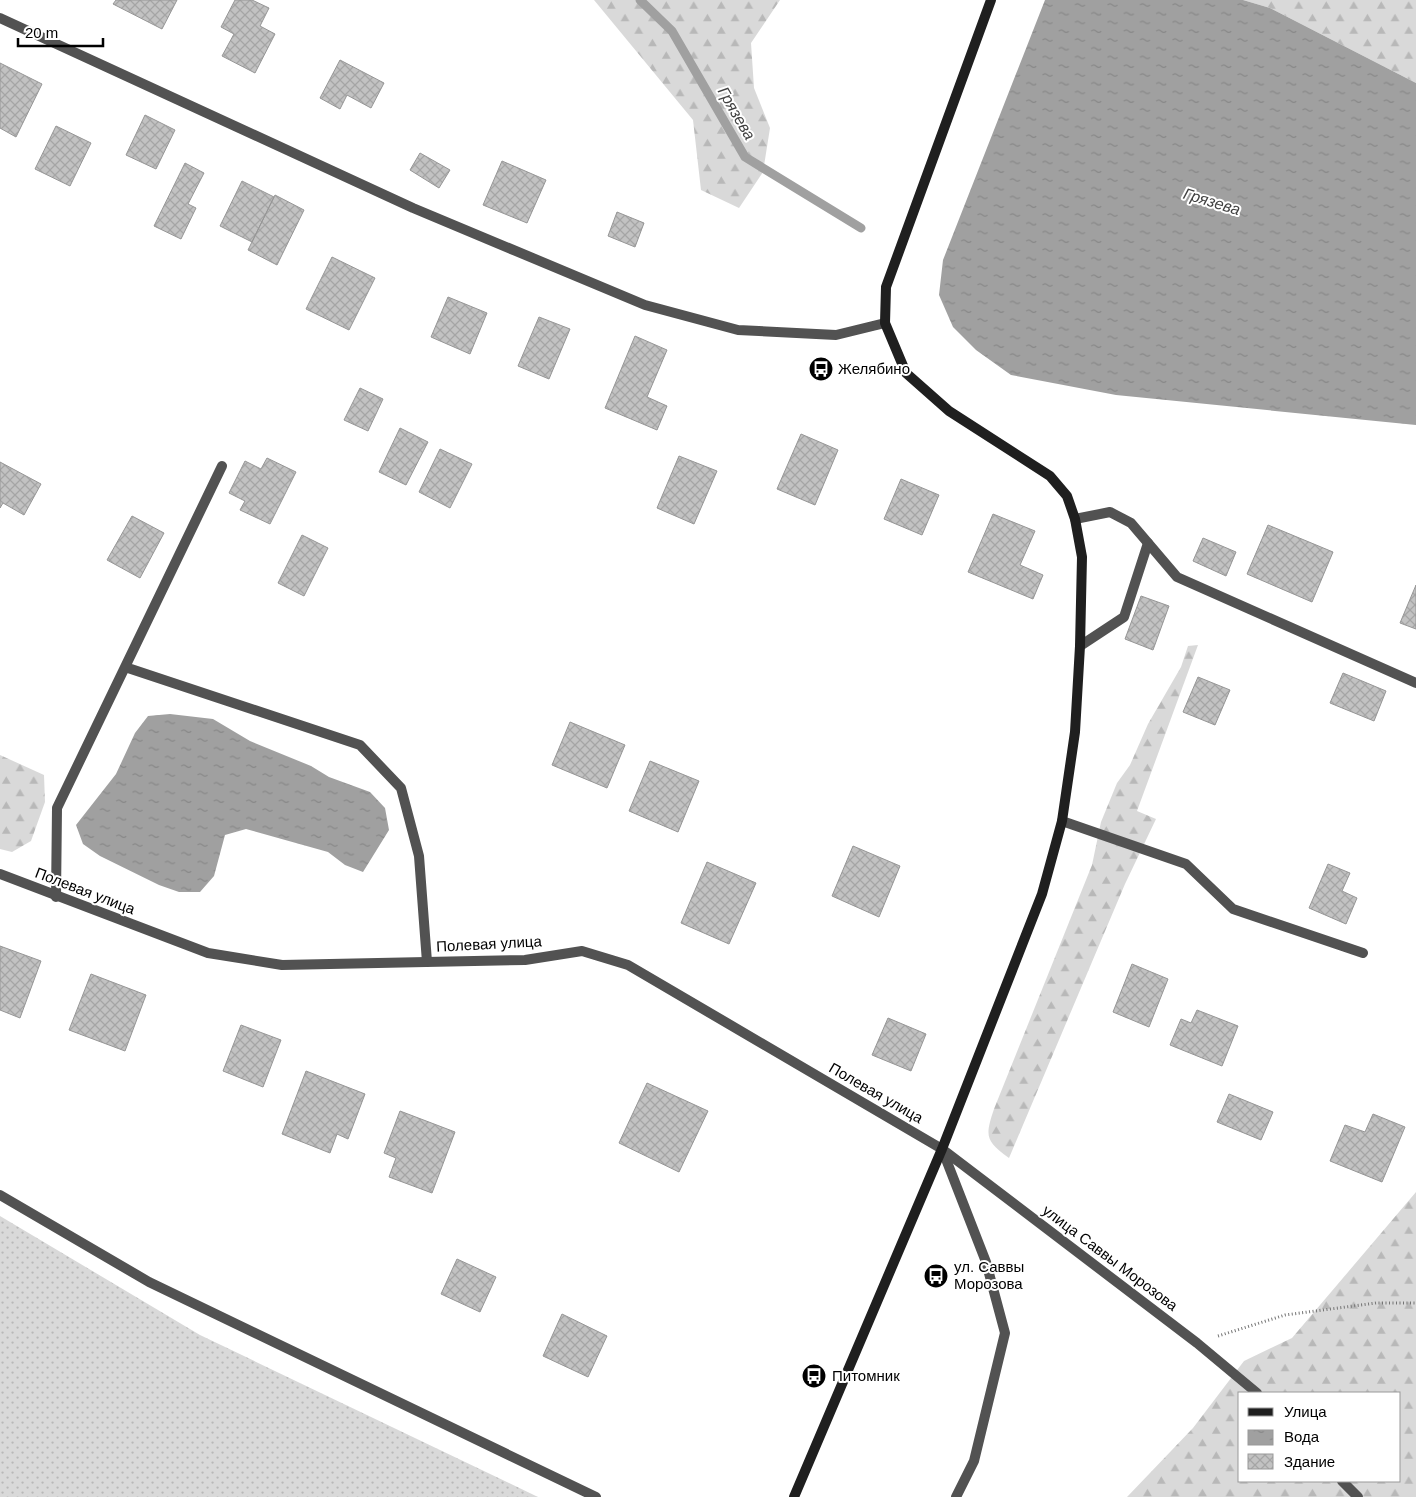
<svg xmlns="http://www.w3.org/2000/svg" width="1416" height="1497" font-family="Helvetica,sans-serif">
  <defs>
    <pattern id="grass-dots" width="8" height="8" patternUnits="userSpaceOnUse" patternTransform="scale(1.25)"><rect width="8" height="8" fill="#d9d9d9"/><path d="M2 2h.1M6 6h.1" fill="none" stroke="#b8b8b8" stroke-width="1.8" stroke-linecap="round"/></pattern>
    <pattern id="forest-firs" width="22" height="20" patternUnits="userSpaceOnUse" patternTransform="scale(1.25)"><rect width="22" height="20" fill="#d9d9d9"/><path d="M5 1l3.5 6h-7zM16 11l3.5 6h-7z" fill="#b8b8b8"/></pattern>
    <pattern id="water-ripples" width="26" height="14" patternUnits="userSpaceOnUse" patternTransform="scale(1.25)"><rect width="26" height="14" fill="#a0a0a0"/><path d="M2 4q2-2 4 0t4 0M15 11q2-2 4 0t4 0" fill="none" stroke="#888"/></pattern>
    <pattern id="building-cross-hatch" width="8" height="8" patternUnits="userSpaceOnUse" patternTransform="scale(1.25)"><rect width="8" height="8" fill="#c2c2c2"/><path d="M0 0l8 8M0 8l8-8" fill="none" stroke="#a5a5a5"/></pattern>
  </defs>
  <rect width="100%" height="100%" fill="#fff"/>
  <path fill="url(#grass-dots)" d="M 0,1216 L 200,1335 L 538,1497 L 0,1497 Z"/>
  <path fill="url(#forest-firs)" fill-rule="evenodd" d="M 594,0 L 780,0 L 751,43 L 754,88 L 770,128 L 763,172 L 739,208 L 701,190 L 693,120 Z
    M 1243,0 L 1416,0 L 1416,83 L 1270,8 Z
    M 1198,645 L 1137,811 L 1156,819 L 1125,884 L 1009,1158 C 985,1141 985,1136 994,1109 L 1092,865 L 1101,822 L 1117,783 L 1130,765 L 1148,724 L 1181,667 L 1188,646 Z
    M 0,755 L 44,775 L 45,802 L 31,841 L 12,852 L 0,849 Z
    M 1416,1192 L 1416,1497 L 1127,1497 L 1193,1428 L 1244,1361 L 1292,1338 ZM 1240,1393 L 1400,1393 L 1400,1481 L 1240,1481 Z"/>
  <path fill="url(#water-ripples)" d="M 1045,0 L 1243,0 L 1270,8 L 1416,83 L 1416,425 L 1116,395 L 1011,375 L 976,350 L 953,327 L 939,295 L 943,260 Z
    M 170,714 L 213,719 L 250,741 L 311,766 L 329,777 L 370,792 L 385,808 L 389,830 L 363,872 L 345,865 L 328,852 L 246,829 L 225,835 L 214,876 L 200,892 L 179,892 L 159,885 L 100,856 L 83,844 L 76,825 L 116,774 L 135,733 L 148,716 Z"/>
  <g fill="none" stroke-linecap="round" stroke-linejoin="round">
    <path stroke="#a0a0a0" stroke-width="9" d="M 640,0 L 672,31 L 745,157 L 861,228"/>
  </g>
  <path fill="url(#building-cross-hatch)" stroke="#969696" d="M 116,0 L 177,0 L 162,29 L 113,4 Z
    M 235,0 L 252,0 L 269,8 L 260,26 L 275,34 L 255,73 L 222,56 L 234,34 L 221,27 Z
    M 340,60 L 384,83 L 371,108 L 347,95 L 340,109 L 320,98 Z
    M 0,63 L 42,84 L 16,137 L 0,128 Z
    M 145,115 L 175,130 L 156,169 L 126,155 Z
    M 56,126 L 91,143 L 70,186 L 35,169 Z
    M 420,153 L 450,170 L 439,188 L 410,170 Z
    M 502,161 L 546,180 L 527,223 L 483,205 Z
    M 185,163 L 204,173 L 188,204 L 196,208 L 181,239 L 154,226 Z
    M 242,181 L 274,197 L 252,242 L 220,226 Z
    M 275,195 L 304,210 L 277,265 L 248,250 Z
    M 617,212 L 644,223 L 635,247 L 608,236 Z
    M 332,257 L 375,278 L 349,330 L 306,309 Z
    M 448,297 L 487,313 L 470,354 L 431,337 Z
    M 539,317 L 570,329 L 549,379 L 518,366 Z
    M 635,336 L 667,350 L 647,397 L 667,406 L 657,430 L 605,408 Z
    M 360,388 L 383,399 L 368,431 L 344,420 Z
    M 400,428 L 428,442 L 406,485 L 379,472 Z
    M 801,434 L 838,450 L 815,505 L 777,489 Z
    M 440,449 L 472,464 L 450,508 L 419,492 Z
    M 679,456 L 717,471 L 694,524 L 657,508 Z
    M 267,458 L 296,472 L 270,524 L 240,510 L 245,501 L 229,493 L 245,461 L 261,469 Z
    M 0,462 L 41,484 L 24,515 L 3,503 L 0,508 Z
    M 901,479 L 939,495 L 922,535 L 884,519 Z
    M 993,514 L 1035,531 L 1020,565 L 1043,575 L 1033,599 L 968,572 Z
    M 132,516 L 164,533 L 140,578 L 107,560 Z
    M 1268,525 L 1333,552 L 1312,602 L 1247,574 Z
    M 302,535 L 328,548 L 304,596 L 278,583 Z
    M 1203,538 L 1236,552 L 1226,576 L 1193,561 Z
    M 1416,585 L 1416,629 L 1400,623 Z
    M 1141,596 L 1169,606 L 1153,650 L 1125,639 Z
    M 1343,673 L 1386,691 L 1374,721 L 1330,703 Z
    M 1198,677 L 1230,690 L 1215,725 L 1183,712 Z
    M 570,722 L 625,745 L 607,788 L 552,765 Z
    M 650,761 L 699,781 L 678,832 L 629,811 Z
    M 853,846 L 900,866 L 879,917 L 832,896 Z
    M 707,862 L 756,883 L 729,944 L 681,923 Z
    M 1328,864 L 1350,873 L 1342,891 L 1357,898 L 1346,924 L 1309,908 Z
    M 0,946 L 41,961 L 20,1018 L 0,1010 Z
    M 1132,964 L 1168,979 L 1149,1027 L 1113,1012 Z
    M 91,974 L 146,995 L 125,1051 L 69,1030 Z
    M 1197,1010 L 1238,1026 L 1222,1066 L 1170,1045 L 1181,1019 L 1191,1023 Z
    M 888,1018 L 926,1034 L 911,1071 L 872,1055 Z
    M 241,1025 L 281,1040 L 263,1087 L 223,1071 Z
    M 306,1071 L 365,1094 L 348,1139 L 337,1134 L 330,1153 L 282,1134 Z
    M 647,1083 L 708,1111 L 679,1172 L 619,1143 Z
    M 1229,1094 L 1273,1112 L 1261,1140 L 1217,1122 Z
    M 400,1111 L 455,1132 L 432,1193 L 389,1177 L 396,1158 L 384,1153 Z
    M 1373,1114 L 1405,1127 L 1382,1182 L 1330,1161 L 1345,1125 L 1365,1132 Z
    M 457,1259 L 496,1277 L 480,1312 L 441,1294 Z
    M 562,1314 L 607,1336 L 588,1377 L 543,1356 Z"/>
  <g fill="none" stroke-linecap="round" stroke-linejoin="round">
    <path stroke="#747474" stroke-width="3" stroke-dasharray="1 2.5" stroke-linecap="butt" d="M 1218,1336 L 1285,1315 L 1376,1303 L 1416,1303"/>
    <path stroke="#525252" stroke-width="10" d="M 1080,646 L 1124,617 L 1148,543
      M 125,667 L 360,745 L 401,788 L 419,856 L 427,962
      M 1062,821 L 1186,864 L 1233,909 L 1363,953
      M 56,897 L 57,808 L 222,466
      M 942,1149 L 986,1262 L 1005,1333 L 974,1461 L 956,1497"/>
    <path stroke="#525252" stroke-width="10" d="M 0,18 L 413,208 L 645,305 L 738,330 L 836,335 L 885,323
      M 1075,519 L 1110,512 L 1131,523 L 1177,577 L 1416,683
      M 0,874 L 208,953 L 282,965 L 525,960 L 582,951 L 628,965 L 942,1149 L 1197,1343 L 1257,1393
      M 0,1195 L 149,1282 L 596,1497
      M 1342,1481 L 1358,1497"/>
    <path stroke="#1f1f1f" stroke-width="10" d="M 794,1497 L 942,1149 L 1042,894 L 1062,821 L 1075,732 L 1080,646 L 1082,557 L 1075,519 L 1067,496 L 1050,476 L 949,411 L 906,373 L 885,323 L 886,287 L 991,0"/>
  </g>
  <defs>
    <symbol id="bus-disc" viewBox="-11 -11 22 22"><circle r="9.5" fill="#000" stroke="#fff"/><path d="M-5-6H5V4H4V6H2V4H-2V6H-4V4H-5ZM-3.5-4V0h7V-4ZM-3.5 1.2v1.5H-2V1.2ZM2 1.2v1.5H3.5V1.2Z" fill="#fff"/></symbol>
  </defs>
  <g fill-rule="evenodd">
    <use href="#bus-disc" x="807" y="355" width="28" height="28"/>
    <use href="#bus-disc" x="922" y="1262" width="28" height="28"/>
    <use href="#bus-disc" x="800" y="1362" width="28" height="28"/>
  </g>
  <g text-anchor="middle" stroke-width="4" stroke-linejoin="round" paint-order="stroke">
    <g font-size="15" fill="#000" stroke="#fff" text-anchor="start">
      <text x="838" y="374">Желябино</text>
      <text x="954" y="1272">ул. Саввы<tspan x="954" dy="17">Морозова</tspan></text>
      <text x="832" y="1381">Питомник</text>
    </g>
    <g font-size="15" fill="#000" stroke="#fff">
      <text transform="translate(85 891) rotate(21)" y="5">Полевая улица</text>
      <text transform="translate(489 944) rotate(-3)" y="5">Полевая улица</text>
      <text transform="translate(876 1093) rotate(30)" y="5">Полевая улица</text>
      <text transform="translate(1110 1258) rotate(37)" y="5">улица Саввы Морозова</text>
    </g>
    <g font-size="16" font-style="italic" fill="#414141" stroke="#fff">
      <text transform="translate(737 113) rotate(60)" y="6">Грязева</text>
      <text transform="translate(1212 201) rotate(17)" y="6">Грязева</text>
    </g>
  </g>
  <rect x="1238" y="1392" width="162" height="90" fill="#ffffff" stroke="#999999"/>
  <rect x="1248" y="1408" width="25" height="8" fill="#1f1f1f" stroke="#999999"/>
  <text x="1284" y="1417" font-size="15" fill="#000000">Улица</text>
  <rect x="1248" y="1430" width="25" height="15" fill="url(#water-ripples)" stroke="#999999"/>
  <text x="1284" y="1442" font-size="15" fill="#000000">Вода</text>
  <rect x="1248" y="1454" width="25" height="15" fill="url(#building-cross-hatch)" stroke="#999999"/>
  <text x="1284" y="1467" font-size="15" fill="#000000">Здание</text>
  <path d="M18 38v8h85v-8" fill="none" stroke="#000000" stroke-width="2.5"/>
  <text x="25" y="38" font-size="15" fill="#000000" stroke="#ffffff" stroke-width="4" paint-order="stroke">20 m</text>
</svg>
